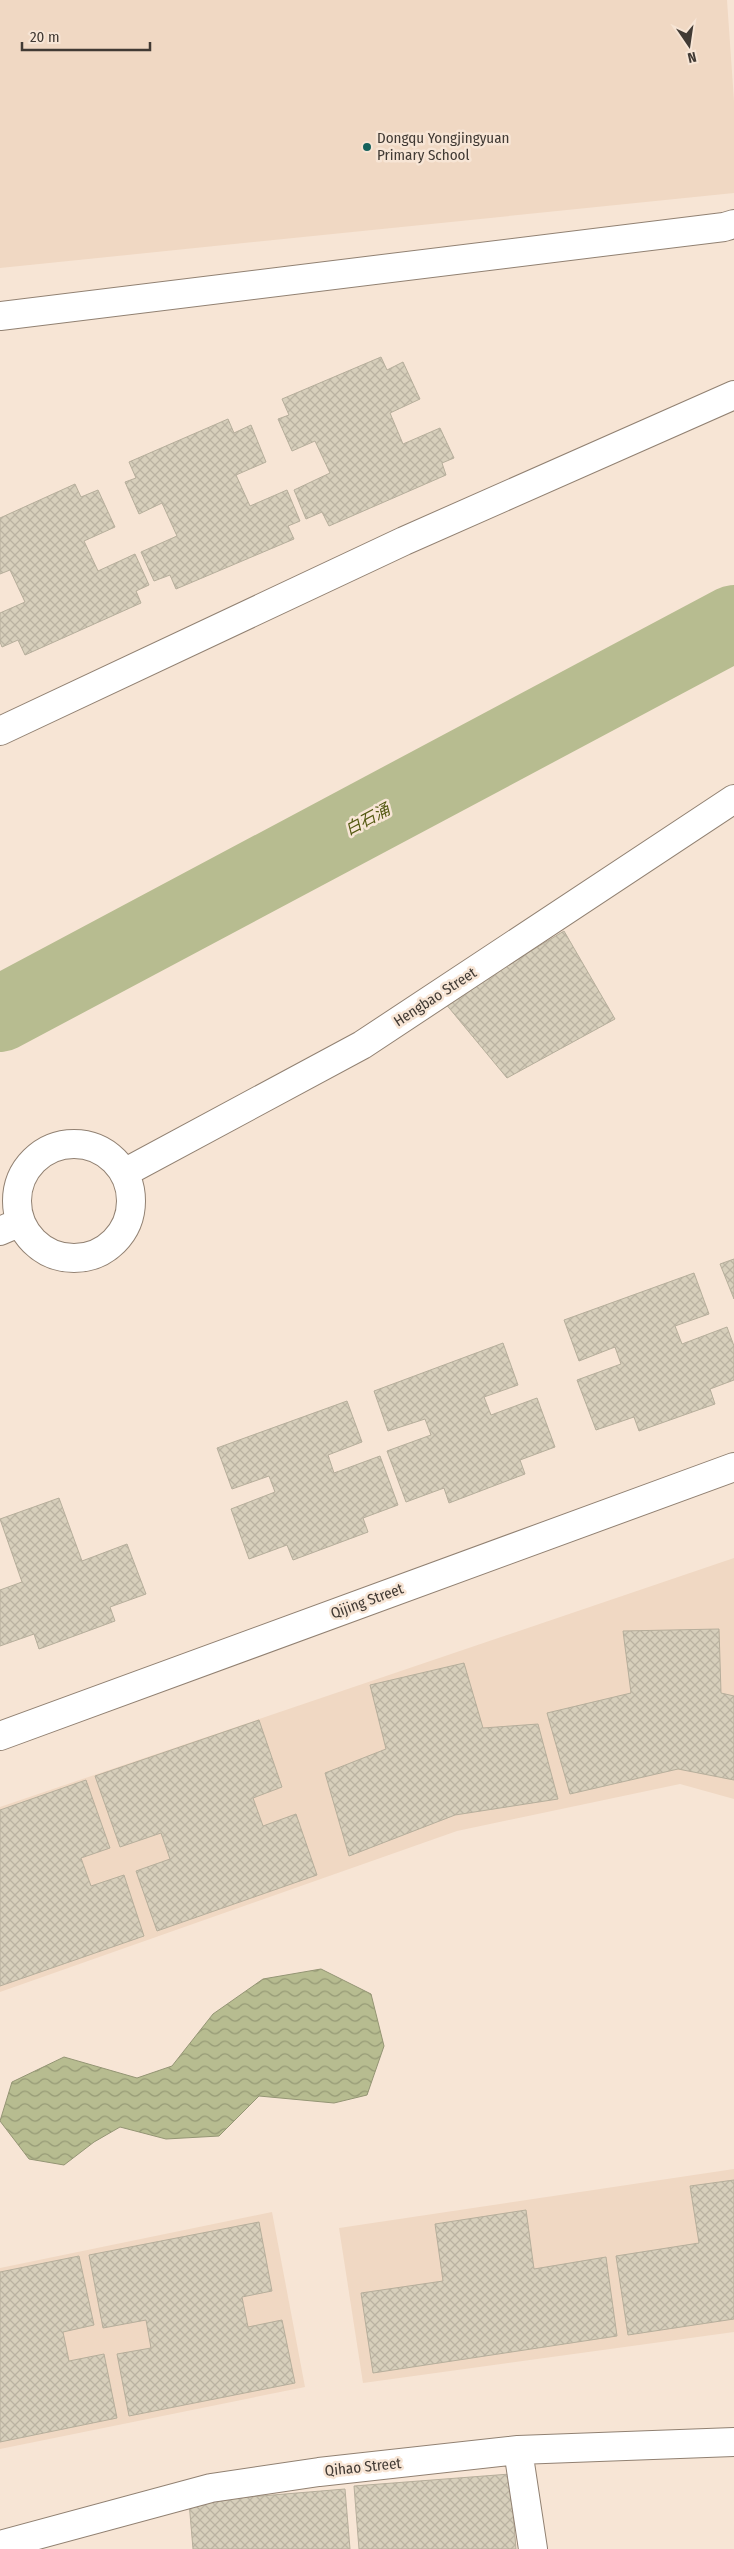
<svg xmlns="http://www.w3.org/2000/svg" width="734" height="2549" font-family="'Fira Sans Condensed','Noto Sans SC',sans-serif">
  <defs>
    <pattern id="water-waves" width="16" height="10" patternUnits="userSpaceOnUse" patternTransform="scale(1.25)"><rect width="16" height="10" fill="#b7bc90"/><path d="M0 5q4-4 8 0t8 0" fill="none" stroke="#969a76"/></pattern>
    <pattern id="building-cross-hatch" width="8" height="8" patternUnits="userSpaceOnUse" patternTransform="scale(1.25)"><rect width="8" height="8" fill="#d7cfbb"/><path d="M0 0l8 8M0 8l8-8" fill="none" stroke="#bab2a1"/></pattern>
  </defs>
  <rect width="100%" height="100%" fill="#f7e5d5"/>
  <path fill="#f0d8c3" d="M 0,0 L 727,0 L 734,101 L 734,193 L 0,268 Z
    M 734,1558 L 734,1799 L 680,1784 L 457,1831 L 0,1992 L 0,1807 Z
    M 734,2169 L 734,2332 L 363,2383 L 339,2228 Z
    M 272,2212 L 305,2387 L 0,2449 L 0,2268 Z"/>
  <path fill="url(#water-waves)" stroke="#949574" d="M 321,1969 L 371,1994 L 384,2046 L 367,2095 L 334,2103 L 259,2096 L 219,2136 L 166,2139 L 120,2127 L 94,2142 L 64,2165 L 29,2159 L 0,2121 L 12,2082 L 64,2057 L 137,2078 L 172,2066 L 213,2014 L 263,1979 Z"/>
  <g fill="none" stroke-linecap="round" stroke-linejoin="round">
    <path stroke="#b7bc90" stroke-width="76" d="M 0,1014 L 734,623"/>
  </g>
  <path fill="url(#building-cross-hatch)" stroke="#b6ae9b" d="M 381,357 L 387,370 L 403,362 L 420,399 L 390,413 L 403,444 L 440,428 L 454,458 L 442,463 L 446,475 L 329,526 L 322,512 L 306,519 L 294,490 L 330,473 L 315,441 L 292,451 L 278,419 L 289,415 L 282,399 Z
    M 228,419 L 234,433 L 251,425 L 266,462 L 236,475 L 250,506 L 287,490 L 300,521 L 288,526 L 294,539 L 176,589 L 170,575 L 154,581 L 141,552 L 177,536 L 162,503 L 139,514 L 125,482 L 136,478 L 129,462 Z
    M 75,484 L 81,497 L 98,490 L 115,527 L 84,541 L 98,571 L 135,554 L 149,585 L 136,591 L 141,603 L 25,655 L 18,640 L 2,647 L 0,642 L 0,613 L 25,602 L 10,570 L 0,574 L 0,518 Z
    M 564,931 L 615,1019 L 507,1078 L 445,1003 Z
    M 734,1259 L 734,1299 L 720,1264 Z
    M 694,1273 L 709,1314 L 675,1326 L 682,1344 L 727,1327 L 734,1346 L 734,1380 L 710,1389 L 715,1404 L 639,1431 L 634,1417 L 596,1430 L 577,1380 L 621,1364 L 615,1347 L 579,1361 L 564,1320 Z
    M 503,1343 L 518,1385 L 484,1397 L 491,1415 L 537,1398 L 555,1447 L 520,1460 L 525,1474 L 449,1503 L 444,1488 L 406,1502 L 387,1451 L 431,1435 L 425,1419 L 388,1431 L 374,1391 Z
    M 347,1401 L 362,1442 L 328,1455 L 334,1473 L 380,1456 L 398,1505 L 363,1518 L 368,1532 L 293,1560 L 287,1545 L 249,1559 L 231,1509 L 275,1492 L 269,1476 L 232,1489 L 217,1448 Z
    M 59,1498 L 82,1561 L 127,1544 L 146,1594 L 110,1607 L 115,1621 L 39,1649 L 34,1634 L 0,1646 L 0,1590 L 22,1582 L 0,1519 Z
    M 719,1629 L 721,1693 L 734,1696 L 734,1780 L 678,1769 L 570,1794 L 547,1713 L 631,1693 L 623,1631 Z
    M 464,1663 L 483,1728 L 538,1724 L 558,1799 L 455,1815 L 349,1856 L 325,1773 L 386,1749 L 370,1685 Z
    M 259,1720 L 282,1787 L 253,1798 L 263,1826 L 296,1814 L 317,1875 L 157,1931 L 136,1871 L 170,1859 L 161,1833 L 120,1847 L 95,1776 Z
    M 86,1780 L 110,1848 L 81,1858 L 91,1886 L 124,1875 L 144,1936 L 0,1986 L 0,1810 Z
    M 734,2180 L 734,2319 L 628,2335 L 616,2256 L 699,2243 L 690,2186 Z
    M 526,2210 L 534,2269 L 606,2257 L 617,2336 L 373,2373 L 361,2293 L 443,2281 L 435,2224 Z
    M 259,2222 L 272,2291 L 242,2297 L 248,2327 L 282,2320 L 295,2383 L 129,2416 L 117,2354 L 151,2348 L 146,2320 L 103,2328 L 89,2255 Z
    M 79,2256 L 94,2325 L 63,2332 L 69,2361 L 104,2354 L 117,2418 L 0,2442 L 0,2272 Z
    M 510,2474 L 516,2549 L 359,2549 L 354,2486 Z
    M 345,2489 L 350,2549 L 193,2549 L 189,2502 Z"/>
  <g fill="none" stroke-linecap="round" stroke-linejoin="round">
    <defs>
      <path id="street" d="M 0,316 L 724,227 L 734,224
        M 0,731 L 404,541 L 734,395
        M17 1201a57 57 0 1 1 114 0a57 57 0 1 1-114 0Z
        M 124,1173 L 362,1045 L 734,799
        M 0,1231 L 21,1222
        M 0,1736 L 734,1467
        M 518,2450 L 533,2549
        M 0,2545 L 211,2488 L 319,2472 L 518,2450 L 734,2442"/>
    </defs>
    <use href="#street" stroke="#918172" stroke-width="30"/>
    <use href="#street" stroke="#fff" stroke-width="28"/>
  </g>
  <circle fill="#15625c" stroke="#f7e5d5" stroke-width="2" cx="367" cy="147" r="5"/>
  <g text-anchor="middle" stroke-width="5" stroke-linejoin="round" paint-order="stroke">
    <g font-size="15" fill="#413a34" stroke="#f7e5d5" text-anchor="start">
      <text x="377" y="143">Dongqu Yongjingyuan<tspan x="377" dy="17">Primary School</tspan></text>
    </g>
    <g font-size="15" fill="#413a34" stroke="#f7e5d5">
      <text transform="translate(435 997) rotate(-33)" y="5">Hengbao Street</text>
      <text transform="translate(367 1601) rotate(-20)" y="5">Qijing Street</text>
      <text transform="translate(363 2467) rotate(-6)" y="5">Qihao Street</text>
    </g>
    <g font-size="16" font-style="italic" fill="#545912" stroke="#f7e5d5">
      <text transform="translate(367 819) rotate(-28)" y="6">白石涌</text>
    </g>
  </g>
  <g transform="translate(689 45) rotate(167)" stroke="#f7e5d5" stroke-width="4" paint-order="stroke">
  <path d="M0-4L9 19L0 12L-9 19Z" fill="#413a34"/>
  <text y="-8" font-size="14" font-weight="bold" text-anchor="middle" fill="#413a34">N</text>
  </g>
  <path d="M22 42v8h128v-8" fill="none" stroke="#413a34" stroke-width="2.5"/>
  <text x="30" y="42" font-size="15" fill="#413a34" stroke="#f7e5d5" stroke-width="4" paint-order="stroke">20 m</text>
</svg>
